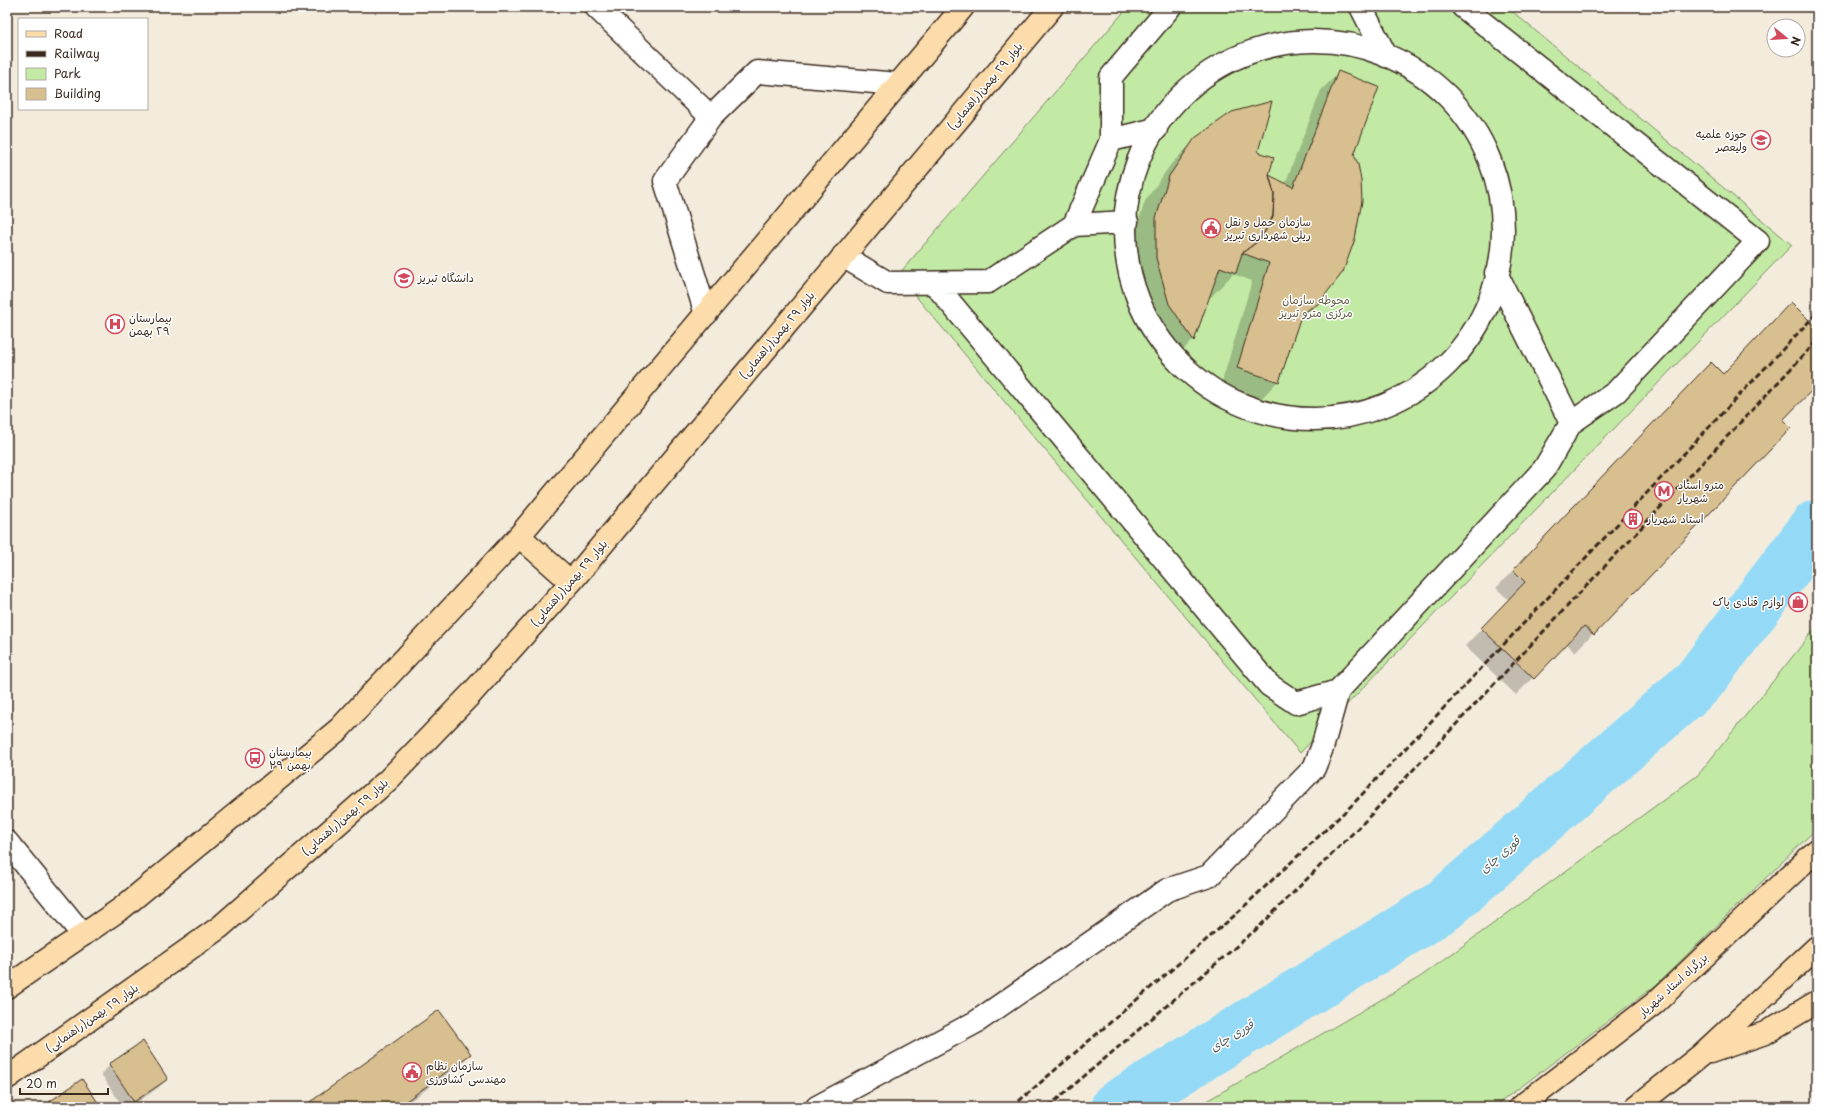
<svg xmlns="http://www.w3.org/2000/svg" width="1824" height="1114" font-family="'Playpen Sans','Playpen Sans Arabic',sans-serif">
  <rect width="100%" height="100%" fill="#f3ecdd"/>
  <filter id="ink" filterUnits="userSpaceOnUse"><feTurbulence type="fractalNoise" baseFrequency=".025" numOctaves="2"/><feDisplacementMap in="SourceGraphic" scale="8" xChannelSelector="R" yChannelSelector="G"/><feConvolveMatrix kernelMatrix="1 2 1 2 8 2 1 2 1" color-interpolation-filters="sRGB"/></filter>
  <g filter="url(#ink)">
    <path fill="#c2eaa5" stroke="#7e8a62" d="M 1128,7 L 1507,7 L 1792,245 L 1300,753 L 898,275 Z
      M 1817,626 L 1817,828 L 1656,985 L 1494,1107 L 1196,1107 L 1420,977 L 1698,775 Z"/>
    <path fill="#0003" d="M 1339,73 L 1353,155 L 1317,304 L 1298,322 L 1278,381 L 1261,399 L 1221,385 L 1252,281 L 1233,274 L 1211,297 L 1209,296 L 1193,340 L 1169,364 L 1145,328 L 1132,283 L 1132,243 L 1145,201 L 1171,164 L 1196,139 L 1257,152 L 1268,176 L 1285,184 L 1321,90 Z
      M 1817,329 L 1817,383 L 1782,420 L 1790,428 L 1575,652 L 1566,643 L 1516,695 L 1465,646 L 1509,600 L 1496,588 L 1593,487 L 1723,374 Z
      M 142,1042 L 167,1079 L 158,1088 L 130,1107 L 123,1107 L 101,1074 L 110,1065 Z
      M 470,1054 L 456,1068 L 402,1107 L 305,1107 Z
      M 49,1103 L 100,1107 L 45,1107 Z"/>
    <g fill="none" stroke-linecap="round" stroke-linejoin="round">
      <path stroke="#94daf6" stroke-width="53" d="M 1117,1107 L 1443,906 L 1698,682 L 1817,526"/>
    </g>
    <path fill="#d8bf8f" stroke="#3b2a1e" d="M 1338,71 L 1379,87 L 1354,155 L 1358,164 L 1361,180 L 1362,201 L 1355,239 L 1343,272 L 1318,304 L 1302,313 L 1279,382 L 1237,368 L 1269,263 L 1242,253 L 1261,239 L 1273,216 L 1274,193 L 1269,175 L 1293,187 Z
      M 1272,101 L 1258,152 L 1274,157 L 1269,175 L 1274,193 L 1273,216 L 1261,239 L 1242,253 L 1236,273 L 1220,267 L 1194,341 L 1169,304 L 1156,258 L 1156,218 L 1169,176 L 1195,138 L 1232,112 Z
      M 1791,302 L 1817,328 L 1817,385 L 1783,420 L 1791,428 L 1594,635 L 1584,626 L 1534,679 L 1481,628 L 1525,582 L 1513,570 L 1711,362 L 1723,374 Z
      M 439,1010 L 471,1054 L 398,1107 L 303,1107 Z
      M 143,1041 L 168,1079 L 134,1102 L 109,1064 Z
      M 82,1079 L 101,1107 L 52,1107 L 49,1102 Z"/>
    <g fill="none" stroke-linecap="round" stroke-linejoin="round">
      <defs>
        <path id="minor" d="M 596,7 L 711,117
          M 1361,7 L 1386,56
          M1125 230a189 189 0 1 1 378 0a189 189 0 1 1-378 0Z
          M 1111,140 L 1156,129
          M 1074,225 L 1127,222
          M 843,256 L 888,283 L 988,282 L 1074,225 L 1111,140 L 1111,77 L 1170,7
          M 1496,273 L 1571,423
          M 934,283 L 1269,685 L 1296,703 L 1338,691 L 1544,469 L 1571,423 L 1616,392 L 1758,241 L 1463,7
          M 706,314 L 665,181 L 711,117 L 757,72 L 898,84
          M 7,842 L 83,935
          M 817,1107 L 976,1022 L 1167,890 L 1209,876 L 1314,768 L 1322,748 L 1338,691"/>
        <path id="major" d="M 519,536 L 571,582
          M 7,987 L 122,908 L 339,729 L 519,536 L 963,7
          M 7,1078 L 220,927 L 388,780 L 472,693 L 571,582 L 1052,7"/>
        <path id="highway" d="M 1710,1052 L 1765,1033 L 1817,1002
          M 1520,1107 L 1655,1003 L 1817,850
          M 1636,1107 L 1701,1055 L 1817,947"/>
      </defs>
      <use href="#minor" stroke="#3b2a1e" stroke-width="25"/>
      <use href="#major" stroke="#3b2a1e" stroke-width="25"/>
      <use href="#highway" stroke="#3b2a1e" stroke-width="25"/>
      <use href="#minor" stroke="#fff" stroke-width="22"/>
      <use href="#major" stroke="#fddcac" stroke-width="22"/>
      <use href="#highway" stroke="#fddcac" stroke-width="22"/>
      <path stroke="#3b2a1e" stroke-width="3" stroke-dasharray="6 3" stroke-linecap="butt" d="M 1012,1107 L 1234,916 L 1352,805 L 1817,313
        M 1048,1107 L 1259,927 L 1366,820 L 1817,341"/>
    </g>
  </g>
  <defs>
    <symbol id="school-ring" viewBox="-11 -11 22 22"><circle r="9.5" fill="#fff" stroke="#d1495b" stroke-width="1.5"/><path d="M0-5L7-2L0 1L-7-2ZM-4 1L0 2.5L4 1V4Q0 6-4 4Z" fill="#d1495b"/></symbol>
    <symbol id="civic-ring" viewBox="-11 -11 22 22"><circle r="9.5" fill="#fff" stroke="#d1495b" stroke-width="1.5"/><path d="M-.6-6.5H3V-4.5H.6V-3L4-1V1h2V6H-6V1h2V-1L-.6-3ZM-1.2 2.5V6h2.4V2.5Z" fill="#d1495b"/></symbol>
    <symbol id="university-ring" viewBox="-11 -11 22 22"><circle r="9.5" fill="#fff" stroke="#d1495b" stroke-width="1.5"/><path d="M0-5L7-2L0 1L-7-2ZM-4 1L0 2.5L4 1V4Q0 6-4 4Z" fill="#d1495b"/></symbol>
    <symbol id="hospital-ring" viewBox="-11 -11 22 22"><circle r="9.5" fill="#fff" stroke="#d1495b" stroke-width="1.5"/><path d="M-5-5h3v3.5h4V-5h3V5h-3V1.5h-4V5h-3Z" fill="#d1495b"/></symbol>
    <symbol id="metro-ring" viewBox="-11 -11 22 22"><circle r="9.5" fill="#fff" stroke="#d1495b" stroke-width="1.5"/><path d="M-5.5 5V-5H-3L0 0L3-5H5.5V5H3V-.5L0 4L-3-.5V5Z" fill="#d1495b"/></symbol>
    <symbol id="building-ring" viewBox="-11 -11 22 22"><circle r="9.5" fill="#fff" stroke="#d1495b" stroke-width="1.5"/><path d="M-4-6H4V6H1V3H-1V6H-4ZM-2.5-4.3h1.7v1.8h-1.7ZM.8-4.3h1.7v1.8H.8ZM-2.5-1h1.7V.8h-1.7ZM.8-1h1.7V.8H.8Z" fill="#d1495b"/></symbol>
    <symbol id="shop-ring" viewBox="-11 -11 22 22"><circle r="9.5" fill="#fff" stroke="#d1495b" stroke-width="1.5"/><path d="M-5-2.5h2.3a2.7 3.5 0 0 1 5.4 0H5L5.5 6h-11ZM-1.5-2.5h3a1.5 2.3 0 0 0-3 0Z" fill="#d1495b"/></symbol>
    <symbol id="bus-ring" viewBox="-11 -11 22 22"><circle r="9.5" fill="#fff" stroke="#d1495b" stroke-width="1.5"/><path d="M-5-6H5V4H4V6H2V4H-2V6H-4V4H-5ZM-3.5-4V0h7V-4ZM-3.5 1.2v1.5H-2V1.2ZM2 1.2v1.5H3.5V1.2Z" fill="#d1495b"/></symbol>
  </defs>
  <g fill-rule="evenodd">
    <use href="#school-ring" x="1750" y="129" width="22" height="22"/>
    <use href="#civic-ring" x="1200" y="217" width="22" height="22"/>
    <use href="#university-ring" x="393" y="267" width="22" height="22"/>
    <use href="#hospital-ring" x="104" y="313" width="22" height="22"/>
    <use href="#metro-ring" x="1653" y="480" width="22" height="22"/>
    <use href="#building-ring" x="1622" y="508" width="22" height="22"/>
    <use href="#shop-ring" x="1787" y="591" width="22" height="22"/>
    <use href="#bus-ring" x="244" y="747" width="22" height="22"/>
    <use href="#civic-ring" x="401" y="1061" width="22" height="22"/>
  </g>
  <g text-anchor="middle" stroke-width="3" stroke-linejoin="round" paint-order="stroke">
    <g font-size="11" fill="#3b2a1e" stroke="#fff">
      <text transform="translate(985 86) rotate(-50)" y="4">بلوار ٢٩ بهمن(راهنمایی)</text>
      <text transform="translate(777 335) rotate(-50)" y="4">بلوار ٢٩ بهمن(راهنمایی)</text>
      <text transform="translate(569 583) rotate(-49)" y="4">بلوار ٢٩ بهمن(راهنمایی)</text>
      <text transform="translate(345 817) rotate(-41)" y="4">بلوار ٢٩ بهمن(راهنمایی)</text>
      <text transform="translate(1673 985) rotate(-42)" y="4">بزرگراه استاد شهریار</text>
      <text transform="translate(92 1018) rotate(-35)" y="4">بلوار ٢٩ بهمن(راهنمایی)</text>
    </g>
    <g font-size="11" fill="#3b2a1e" stroke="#fff" text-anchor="start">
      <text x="1747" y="138" text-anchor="end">حوزه علمیه<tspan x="1747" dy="13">ولیعصر</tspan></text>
      <text x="1225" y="226">سازمان حمل و نقل<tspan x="1225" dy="13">ریلی شهرداری تبریز</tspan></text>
      <text x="418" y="282">دانشگاه تبریز</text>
      <text x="129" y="322">بیمارستان<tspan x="129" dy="13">٢٩ بهمن</tspan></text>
      <text x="1678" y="489">مترو استاد<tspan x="1678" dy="13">شهریار</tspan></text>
      <text x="1647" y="523">استاد شهریار</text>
      <text x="1784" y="606" text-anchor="end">لوازم قنادی پاک</text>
      <text x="269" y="756">بیمارستان<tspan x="269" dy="13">۲۹ بهمن</tspan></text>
      <text x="426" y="1070">سازمان نظام<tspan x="426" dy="13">مهندسی کشاورزی</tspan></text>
    </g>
    <g font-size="11" fill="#5d5a40" stroke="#fff">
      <text x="1316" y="304">محوطه سازمان<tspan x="1316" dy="13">مرکزی مترو تبریز</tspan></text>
    </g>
    <g font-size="12" font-style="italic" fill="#565f5f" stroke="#fff">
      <text transform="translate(1500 855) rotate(-41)" y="4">قوری چای</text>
      <text transform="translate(1232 1036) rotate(-32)" y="4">قوری چای</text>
    </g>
  </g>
  <rect width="1824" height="1114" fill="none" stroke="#fff" stroke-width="24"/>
  <rect x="12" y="12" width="1800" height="1090" fill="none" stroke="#3b2a1e" stroke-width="1.5" filter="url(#ink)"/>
  <rect x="18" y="18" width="130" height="92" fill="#ffffff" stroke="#b1aaa5"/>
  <rect x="26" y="31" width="20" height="6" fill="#fddcac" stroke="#b1aaa5"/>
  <text x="54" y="38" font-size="12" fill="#3b2a1e">Road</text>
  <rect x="26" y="51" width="20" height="6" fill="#3b2a1e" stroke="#b1aaa5"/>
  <text x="54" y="58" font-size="12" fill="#3b2a1e">Railway</text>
  <rect x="26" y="68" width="20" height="12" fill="#c2eaa5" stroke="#b1aaa5"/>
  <text x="54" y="78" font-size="12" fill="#3b2a1e">Park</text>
  <rect x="26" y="88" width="20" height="12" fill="#d8bf8f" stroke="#b1aaa5"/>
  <text x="54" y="98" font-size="12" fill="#3b2a1e">Building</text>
  <g transform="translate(1786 38) rotate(108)"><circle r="19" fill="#ffffff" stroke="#b1aaa5"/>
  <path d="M0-3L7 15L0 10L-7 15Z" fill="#d1495b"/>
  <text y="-6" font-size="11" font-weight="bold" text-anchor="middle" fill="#3b2a1e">N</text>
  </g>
  <path d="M20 1088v6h88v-6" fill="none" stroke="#3b2a1e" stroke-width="2"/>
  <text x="26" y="1088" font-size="12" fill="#3b2a1e" stroke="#ffffff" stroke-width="3" paint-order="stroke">20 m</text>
</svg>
